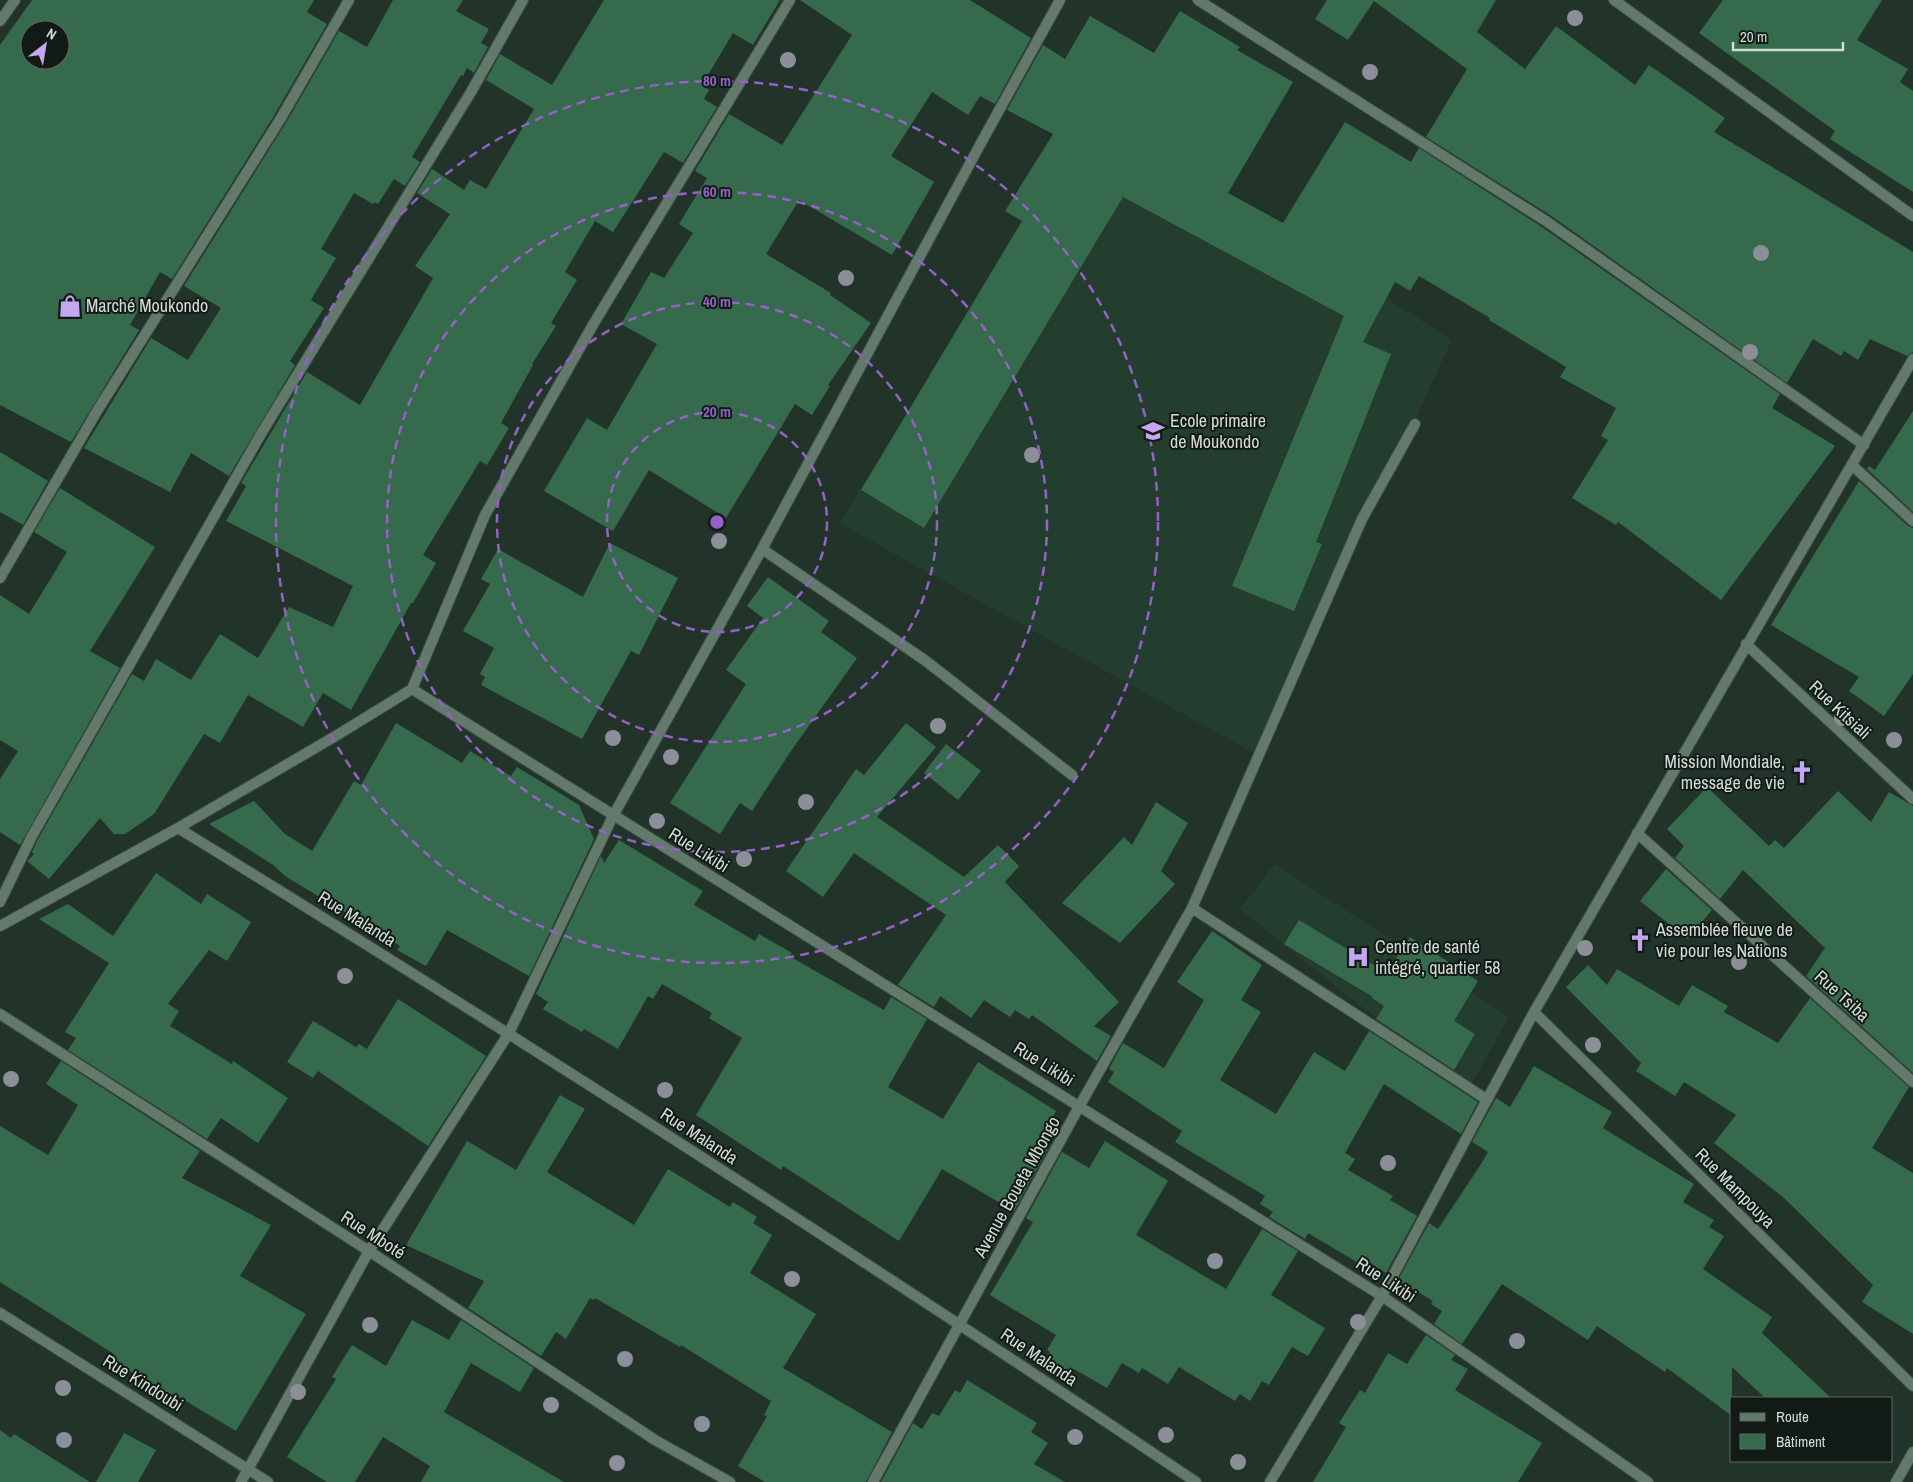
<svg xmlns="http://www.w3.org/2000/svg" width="1913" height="1482" font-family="'Archivo Narrow',sans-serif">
  <rect width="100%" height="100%" fill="#223429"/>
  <path fill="#233d2e" d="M 1096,113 L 1452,340 L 1259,756 L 839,523 Z
    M 1275,864 L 1509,1017 L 1471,1085 L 1359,1005 L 1240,909 Z"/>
  <path fill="#356a4c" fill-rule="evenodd" d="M 32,0 L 314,0 L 307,12 L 327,24 L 275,114 L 172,279 L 160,272 L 130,325 L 139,330 L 71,442 L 0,405 L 0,45 ZM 30,30 L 60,30 L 60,60 L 30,60 Z
    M 393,0 L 463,0 L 456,11 L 489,29 L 481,43 L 488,47 L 474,73 L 467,68 L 463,76 L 461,75 L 412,157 L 420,162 L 405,186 L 394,179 L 378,204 L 375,202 L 373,204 L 354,193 L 321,249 L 336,258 L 311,300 L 324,308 L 290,361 L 295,365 L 229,476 L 191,453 L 170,492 L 84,448 L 151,338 L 188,360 L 221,308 L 184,286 L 287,121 L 339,31 L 367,47 Z
    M 604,0 L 780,0 L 753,45 L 733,33 L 702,85 L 709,90 L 704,99 L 717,107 L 683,163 L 664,152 L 613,232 L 595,221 L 565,272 L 577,280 L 551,323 L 556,326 L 532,364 L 533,365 L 501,423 L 509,428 L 487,465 L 480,461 L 423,555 L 436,563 L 413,603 L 411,603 L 351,710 L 323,693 L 303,727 L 248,695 L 220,743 L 204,734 L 154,814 L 125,834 L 114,834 L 100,818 L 49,879 L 27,861 L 34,854 L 32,852 L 38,839 L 132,674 L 144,681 L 156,659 L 191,680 L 220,634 L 258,658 L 289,607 L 333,627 L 353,586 L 226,521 L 246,486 L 241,483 L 307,372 L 360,405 L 433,278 L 415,266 L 450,214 L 417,193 L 432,169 L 464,190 L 470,180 L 486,189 L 534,109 L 486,80 L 500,54 L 552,85 Z
    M 800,0 L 970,0 L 1031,38 L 995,104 L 980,96 L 968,115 L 932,92 L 891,156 L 934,182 L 892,255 L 799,200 L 766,254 L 831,293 L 830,295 L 871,323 L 828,385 L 830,386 L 812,415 L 795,404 L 726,518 L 649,470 L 613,531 L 544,491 L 587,418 L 607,430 L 657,344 L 621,324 L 651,272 L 664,278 L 693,233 L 679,224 L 707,178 L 695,171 L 729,114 L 782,145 L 852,35 Z
    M 1327,0 L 1496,0 L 1477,32 L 1525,69 L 1556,26 L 1635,85 L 1649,65 L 1725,118 L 1714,132 L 1913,252 L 1913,352 L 1907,356 L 1870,339 L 1858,360 L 1844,351 L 1841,356 L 1813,339 L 1787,383 L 1550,215 L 1426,137 L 1467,69 L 1374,1 L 1348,40 L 1315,19 Z
    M 1723,0 L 1882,0 L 1857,40 L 1908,69 L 1900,82 L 1913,91 L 1913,192 L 1830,139 L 1835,131 L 1699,33 Z
    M 1180,11 L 1240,47 L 1237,50 L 1293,82 L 1228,193 L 1283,223 L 1345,122 L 1411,162 L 1419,148 L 1542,227 L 1780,394 L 1772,408 L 1835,446 L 1721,600 L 1618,522 L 1616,525 L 1572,498 L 1608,440 L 1601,436 L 1616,408 L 1560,377 L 1566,367 L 1489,320 L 1490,318 L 1419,276 L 1410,291 L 1395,282 L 1363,342 L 1391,354 L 1316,542 L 1322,544 L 1294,611 L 1232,586 L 1344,316 L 1123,197 L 924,528 L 861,490 L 1022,221 L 1005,211 L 1053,134 L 1007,110 L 1043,45 L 1065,59 L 1090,16 L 1154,53 Z
    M 1913,411 L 1913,512 L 1867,469 L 1869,466 L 1875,470 Z
    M 0,452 L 48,481 L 23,525 L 0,512 Z
    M 1859,481 L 1908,526 L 1913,528 L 1913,674 L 1884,716 L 1849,691 L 1859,677 L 1771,625 Z
    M 60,488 L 155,547 L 90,651 L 120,668 L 20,845 L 0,832 L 0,779 L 18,751 L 0,740 L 0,595 L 29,614 L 67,552 L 34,532 Z
    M 610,543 L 678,578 L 639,655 L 631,651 L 582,739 L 481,685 L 485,677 L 480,674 L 494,648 L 463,631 L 490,584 L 481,579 L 498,549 L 583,597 Z
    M 768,577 L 829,621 L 821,632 L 857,658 L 791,751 L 752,811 L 740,803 L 720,834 L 670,803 L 746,684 L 726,670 L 763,618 L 747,606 Z
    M 396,723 L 462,763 L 470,751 L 511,776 L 517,767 L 579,805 L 594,839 L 529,976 L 447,930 L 426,966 L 397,950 L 400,946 L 285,876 L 273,865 L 209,824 L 254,801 L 285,834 L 312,851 L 354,781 L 361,785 Z
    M 906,723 L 936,747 L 877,817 L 964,877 L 998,845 L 1019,866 L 1005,882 L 1119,1002 L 1094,1026 L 1111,1036 L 1097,1061 L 1032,1015 L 1029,1019 L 1015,1010 L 1010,1017 L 984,1000 L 971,1018 L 940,996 L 934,1007 L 898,985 L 946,915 L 854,853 L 823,897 L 786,871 L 856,769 L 864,775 Z
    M 946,744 L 981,771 L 958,800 L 924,773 Z
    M 1707,787 L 1769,846 L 1775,840 L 1784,848 L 1838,791 L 1871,822 L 1889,792 L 1913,806 L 1913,1073 L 1806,976 L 1825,948 L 1743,870 L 1720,899 L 1675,858 L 1684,846 L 1667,829 Z
    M 1156,802 L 1188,823 L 1161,871 L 1175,884 L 1120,943 L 1062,903 L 1124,837 L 1132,845 Z
    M 619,840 L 703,891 L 694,905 L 755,941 L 759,934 L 792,953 L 789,956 L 884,1010 L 891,997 L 927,1019 L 888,1087 L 943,1119 L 978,1062 L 1056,1111 L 1040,1139 L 1050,1145 L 1014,1211 L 942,1169 L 899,1241 L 783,1166 L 781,1170 L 696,1115 L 742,1038 L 709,1018 L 712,1013 L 662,984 L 653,999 L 648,996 L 618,1049 L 584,1029 L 582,1032 L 543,1009 L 548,1002 L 536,994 L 601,856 L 604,863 Z
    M 1666,869 L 1712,910 L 1688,939 L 1640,901 Z
    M 156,873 L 201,904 L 207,894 L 251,922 L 227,961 L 209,950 L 168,1004 L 179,1011 L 170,1026 L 232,1064 L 233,1061 L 288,1098 L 258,1143 L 221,1118 L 207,1139 L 68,1050 L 76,1038 L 65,1032 L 109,963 L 39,919 L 68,904 L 113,936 Z
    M 1299,920 L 1387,973 L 1410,937 L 1478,981 L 1454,1021 L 1475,1034 L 1454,1070 L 1376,1019 L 1384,1006 L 1372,998 L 1373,997 L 1284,944 Z
    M 1212,931 L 1262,965 L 1241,1000 L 1261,1012 L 1220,1080 L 1276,1114 L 1314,1052 L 1345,1071 L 1369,1031 L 1478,1102 L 1461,1134 L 1384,1084 L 1345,1153 L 1355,1159 L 1348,1170 L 1393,1196 L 1390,1200 L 1417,1216 L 1386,1273 L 1370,1263 L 1367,1268 L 1308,1233 L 1305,1239 L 1269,1217 L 1273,1212 L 1260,1204 L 1265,1196 L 1175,1142 L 1182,1131 L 1108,1082 L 1114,1072 L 1109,1069 L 1123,1043 L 1164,1068 L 1204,1000 L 1177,982 Z
    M 1588,965 L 1607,985 L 1617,969 L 1679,1006 L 1692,985 L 1728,1006 L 1724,1012 L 1778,1043 L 1810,998 L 1909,1087 L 1872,1148 L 1913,1173 L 1913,1334 L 1862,1302 L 1873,1285 L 1784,1198 L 1714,1143 L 1736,1115 L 1684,1082 L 1675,1096 L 1636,1071 L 1641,1063 L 1566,987 Z
    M 398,999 L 486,1056 L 428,1146 L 318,1071 L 313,1078 L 287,1062 L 313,1021 L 356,1047 L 359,1044 L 367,1049 Z
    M 61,1061 L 200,1151 L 182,1178 L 271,1225 L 240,1276 L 306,1314 L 236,1431 L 174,1394 L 172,1397 L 111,1360 L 114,1354 L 0,1282 L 0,1126 L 48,1155 L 78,1105 L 46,1084 Z
    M 1534,1066 L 1612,1112 L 1603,1128 L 1694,1184 L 1683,1202 L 1714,1220 L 1709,1227 L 1724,1236 L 1703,1269 L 1772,1317 L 1762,1333 L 1831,1398 L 1765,1398 L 1732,1367 L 1732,1416 L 1667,1368 L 1665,1372 L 1597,1326 L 1588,1340 L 1502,1284 L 1462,1344 L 1434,1324 L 1442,1311 L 1431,1304 L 1433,1301 L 1398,1280 L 1429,1223 L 1438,1229 L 1483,1161 L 1488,1152 L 1472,1142 L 1496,1098 L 1510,1107 Z
    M 560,1095 L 585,1109 L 547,1172 L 634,1225 L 668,1169 L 730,1207 L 733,1202 L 757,1217 L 753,1223 L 772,1235 L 750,1273 L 816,1314 L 783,1368 L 892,1432 L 866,1482 L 765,1482 L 738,1466 L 767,1416 L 764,1415 L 771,1401 L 681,1345 L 680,1347 L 595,1298 L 594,1300 L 590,1298 L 566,1339 L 556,1332 L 541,1356 L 468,1308 L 484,1281 L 406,1245 L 467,1141 L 516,1170 Z
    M 1105,1141 L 1168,1181 L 1136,1235 L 1226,1289 L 1262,1229 L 1298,1251 L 1271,1295 L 1325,1328 L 1308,1356 L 1292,1347 L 1269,1385 L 1262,1381 L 1250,1401 L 1240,1394 L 1235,1401 L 1179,1367 L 1168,1384 L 1142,1368 L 1139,1373 L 1122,1363 L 1107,1388 L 1074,1369 L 1068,1378 L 1043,1363 L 1050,1352 L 1047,1350 L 1056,1335 L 990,1295 L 1033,1222 L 1026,1218 L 1062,1152 L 1089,1168 Z
    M 412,1320 L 449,1340 L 461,1320 L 534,1368 L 520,1392 L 471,1363 L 444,1412 L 564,1482 L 421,1482 L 430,1466 L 383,1437 L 355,1482 L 327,1482 L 287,1457 L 336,1379 L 332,1377 L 352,1345 L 386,1366 Z
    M 1426,1335 L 1455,1355 L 1451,1360 L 1468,1369 L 1455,1390 L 1542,1443 L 1518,1482 L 1313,1482 L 1346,1427 L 1339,1423 L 1360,1390 L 1365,1393 L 1388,1353 L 1407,1364 Z
    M 967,1380 L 1037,1423 L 1031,1432 L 1048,1443 L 1034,1464 L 1065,1482 L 881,1482 L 913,1423 L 922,1429 L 932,1413 L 939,1416 L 955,1390 L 960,1393 Z
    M 0,1430 L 11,1438 L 14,1434 L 90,1482 L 0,1482 Z
    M 124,1433 L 156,1450 L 138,1482 L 96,1482 Z"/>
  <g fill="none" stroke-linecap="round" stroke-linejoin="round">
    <defs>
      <path id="service" d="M 1192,908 L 1362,519 L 1415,424"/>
      <path id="minor" d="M 1198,0 L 1546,221 L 1864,445
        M 1614,0 L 1913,216
        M 0,21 L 15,0
        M 1853,466 L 1913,521
        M 762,549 L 926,661 L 1072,775
        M 0,578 L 97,411 L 281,118 L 349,0
        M 1746,644 L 1913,799
        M 412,689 L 1382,1296 L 1648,1482
        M 178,828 C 522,1039 861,1257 1196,1482
        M 1637,833 L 1913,1082
        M 0,902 L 32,836 L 262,432 L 471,92 L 523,0
        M 0,926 L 178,828 L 334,737 L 412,689 L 485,515 L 594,323 L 790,0
        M 1534,1012 L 1913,1386
        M 0,1014 L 369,1251 L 655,1440 L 730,1482
        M 0,1313 L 268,1482
        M 241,1482 L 369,1251 L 509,1033 L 613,816 L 762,549 L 981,143 L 1060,0
        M 873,1482 L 1080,1105 L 1192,908 L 1486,1099
        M 1270,1482 L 1382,1296 L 1534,1012 L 1913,359
        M 1896,1482 L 1913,1452"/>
    </defs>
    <use href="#service" stroke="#3e4f45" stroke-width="12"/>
    <use href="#minor" stroke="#3e4f45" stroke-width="12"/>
    <use href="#service" stroke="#63796b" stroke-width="10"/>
    <use href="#minor" stroke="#63796b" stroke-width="10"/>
  </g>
  <g fill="#8c8e99">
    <circle cx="1575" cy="18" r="8"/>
    <circle cx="788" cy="60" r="8"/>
    <circle cx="1370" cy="72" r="8"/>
    <circle cx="1761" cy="253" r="8"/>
    <circle cx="846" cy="278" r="8"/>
    <circle cx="1750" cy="352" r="8"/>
    <circle cx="1032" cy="455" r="8"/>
    <circle cx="719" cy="541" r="8"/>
    <circle cx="1842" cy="718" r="8"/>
    <circle cx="938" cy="726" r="8"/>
    <circle cx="613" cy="738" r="8"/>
    <circle cx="1894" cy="740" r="8"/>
    <circle cx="671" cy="757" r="8"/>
    <circle cx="806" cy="802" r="8"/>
    <circle cx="657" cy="821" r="8"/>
    <circle cx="744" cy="859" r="8"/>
    <circle cx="1585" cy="948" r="8"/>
    <circle cx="1739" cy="962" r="8"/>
    <circle cx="345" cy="976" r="8"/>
    <circle cx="1593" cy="1045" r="8"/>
    <circle cx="11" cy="1079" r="8"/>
    <circle cx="665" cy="1090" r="8"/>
    <circle cx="1388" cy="1163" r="8"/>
    <circle cx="1215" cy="1261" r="8"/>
    <circle cx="792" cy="1279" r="8"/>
    <circle cx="1358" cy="1322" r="8"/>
    <circle cx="370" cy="1325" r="8"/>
    <circle cx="1517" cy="1341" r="8"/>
    <circle cx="625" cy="1359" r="8"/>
    <circle cx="63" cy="1388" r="8"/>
    <circle cx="298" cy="1392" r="8"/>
    <circle cx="551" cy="1405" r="8"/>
    <circle cx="702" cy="1424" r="8"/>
    <circle cx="1166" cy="1435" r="8"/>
    <circle cx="1075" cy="1437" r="8"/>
    <circle cx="64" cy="1440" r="8"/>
    <circle cx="1238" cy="1462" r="8"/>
    <circle cx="617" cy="1463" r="8"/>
  </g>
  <g fill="none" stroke="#9561c6" stroke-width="2.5" stroke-dasharray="9 6">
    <circle cx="717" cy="522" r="110"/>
    <circle cx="717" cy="522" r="220"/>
    <circle cx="717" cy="522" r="330"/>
    <circle cx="717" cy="522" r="441"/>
  </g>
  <defs>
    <symbol id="shop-bare" viewBox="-9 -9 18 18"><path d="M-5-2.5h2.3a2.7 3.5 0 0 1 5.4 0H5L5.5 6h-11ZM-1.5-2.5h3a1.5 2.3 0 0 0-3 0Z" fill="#c5a7f1" stroke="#121a15" stroke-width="2.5" paint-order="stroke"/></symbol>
    <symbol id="school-bare" viewBox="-9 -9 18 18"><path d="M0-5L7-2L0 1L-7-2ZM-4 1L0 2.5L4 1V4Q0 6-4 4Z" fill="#c5a7f1" stroke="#121a15" stroke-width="2.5" paint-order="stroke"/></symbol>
    <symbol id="church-bare" viewBox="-9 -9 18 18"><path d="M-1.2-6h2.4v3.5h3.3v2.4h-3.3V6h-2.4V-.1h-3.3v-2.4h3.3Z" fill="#c5a7f1" stroke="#121a15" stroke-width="2.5" paint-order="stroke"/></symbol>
    <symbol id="hospital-bare" viewBox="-9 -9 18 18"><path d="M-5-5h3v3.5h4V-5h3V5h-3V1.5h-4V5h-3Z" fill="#c5a7f1" stroke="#121a15" stroke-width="2.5" paint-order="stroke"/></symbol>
  </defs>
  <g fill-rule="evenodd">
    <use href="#shop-bare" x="54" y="290" width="32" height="32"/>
    <use href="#school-bare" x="1137" y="415" width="32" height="32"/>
    <use href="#church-bare" x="1786" y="756" width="32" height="32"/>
    <use href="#church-bare" x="1624" y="924" width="32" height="32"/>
    <use href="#hospital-bare" x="1342" y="941" width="32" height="32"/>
  </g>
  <g text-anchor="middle" stroke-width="4" stroke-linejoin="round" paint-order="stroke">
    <g font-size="18" fill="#d1dcd5" stroke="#121a15" text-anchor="start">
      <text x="86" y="312">Marché Moukondo</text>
      <text x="1170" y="427">Ecole primaire<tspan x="1170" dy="21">de Moukondo</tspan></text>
      <text x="1785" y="768" text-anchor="end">Mission Mondiale,<tspan x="1785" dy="21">message de vie</tspan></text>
      <text x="1656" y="936">Assemblée fleuve de<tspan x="1656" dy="21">vie pour les Nations</tspan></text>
      <text x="1375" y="953">Centre de santé<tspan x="1375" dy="21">intégré, quartier 58</tspan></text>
    </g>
    <g font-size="18" fill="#d1dcd5" stroke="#121a15">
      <text transform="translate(1840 710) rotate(43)" y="6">Rue Kitsiali</text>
      <text transform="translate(699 850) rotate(32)" y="6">Rue Likibi</text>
      <text transform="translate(357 919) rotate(32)" y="6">Rue Malanda</text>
      <text transform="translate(1842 996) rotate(42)" y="6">Rue Tsiba</text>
      <text transform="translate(1044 1064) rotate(32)" y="6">Rue Likibi</text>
      <text transform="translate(699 1136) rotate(33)" y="6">Rue Malanda</text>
      <text transform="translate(1017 1187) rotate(-61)" y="6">Avenue Boueta Mbongo</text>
      <text transform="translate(1735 1188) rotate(45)" y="6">Rue Mampouya</text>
      <text transform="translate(373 1235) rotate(33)" y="6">Rue Mboté</text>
      <text transform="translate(1386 1280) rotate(33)" y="6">Rue Likibi</text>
      <text transform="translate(1039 1357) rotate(34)" y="6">Rue Malanda</text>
      <text transform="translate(143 1383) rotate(32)" y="6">Rue Kindoubi</text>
    </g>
  </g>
  <circle cx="717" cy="522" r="8" fill="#9561c6" stroke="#121a15" stroke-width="2.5"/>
  <g font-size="15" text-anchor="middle" font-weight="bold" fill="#9561c6" stroke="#121a15" stroke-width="4" stroke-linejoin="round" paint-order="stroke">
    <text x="717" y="86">80 m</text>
    <text x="717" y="197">60 m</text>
    <text x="717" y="307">40 m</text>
    <text x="717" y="417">20 m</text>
  </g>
  <rect x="1730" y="1397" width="162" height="65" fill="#121a15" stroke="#5e6862"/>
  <rect x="1740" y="1413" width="25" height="8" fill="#63796b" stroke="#5e6862"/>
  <text x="1776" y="1422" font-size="15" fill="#d1dcd5">Route</text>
  <rect x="1740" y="1434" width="25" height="15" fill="#356a4c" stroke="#5e6862"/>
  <text x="1776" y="1447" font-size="15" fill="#d1dcd5">Bâtiment</text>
  <g transform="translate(45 45) rotate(31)"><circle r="24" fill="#121a15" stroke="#5e6862"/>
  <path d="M0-4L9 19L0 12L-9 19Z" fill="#c5a7f1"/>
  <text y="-8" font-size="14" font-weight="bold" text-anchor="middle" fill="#d1dcd5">N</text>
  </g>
  <path d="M1733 42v8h110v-8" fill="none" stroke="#d1dcd5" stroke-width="2.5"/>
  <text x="1740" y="42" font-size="15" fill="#d1dcd5" stroke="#121a15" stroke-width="4" paint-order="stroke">20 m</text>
</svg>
